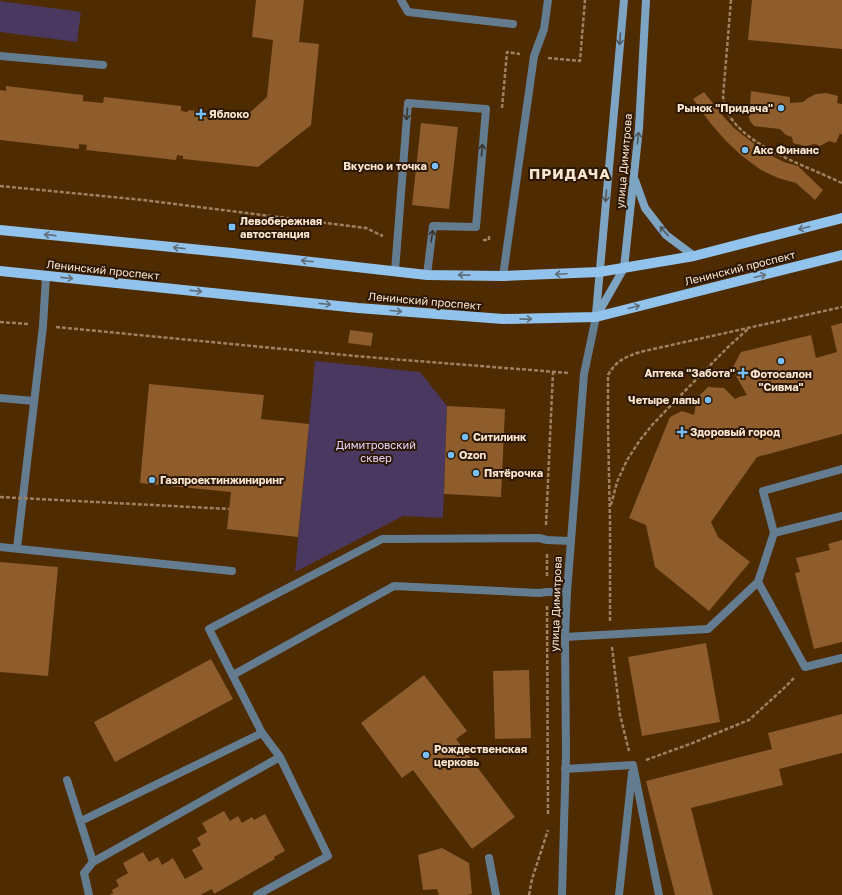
<svg xmlns="http://www.w3.org/2000/svg" width="842" height="895" font-family="'Golos Text',sans-serif">
  <rect width="100%" height="100%" fill="#4e2b01"/>
  <path fill="#4a3861" d="M 0,1 L 81,12 L 77,42 L 0,32 Z
    M 315,361 L 420,372 L 447,406 L 443,518 L 403,516 L 295,572 Z"/>
  <path fill="#8e5d2b" d="M 256,0 L 304,0 L 299,42 L 319,44 L 311,125 L 258,167 L 183,159 L 183,156 L 177,155 L 176,160 L 86,150 L 87,145 L 79,144 L 79,149 L 0,140 L 0,90 L 6,91 L 6,86 L 83,95 L 83,101 L 103,103 L 104,97 L 181,106 L 181,111 L 188,112 L 188,110 L 246,116 L 267,97 L 273,40 L 252,37 Z
    M 752,0 L 842,0 L 842,49 L 748,40 Z
    M 751,91 L 790,97 L 790,103 L 803,102 L 808,98 L 816,94 L 826,93 L 838,96 L 837,103 L 842,104 L 842,135 L 840,133 L 836,143 L 829,141 L 820,146 L 815,144 L 805,146 L 793,143 L 792,137 L 786,135 L 780,129 L 754,126 L 750,121 L 749,118 Z
    M 704,92 L 723,116 L 734,128 L 766,153 L 784,162 L 798,166 L 823,190 L 815,200 L 796,183 L 778,178 L 761,170 L 742,156 L 726,141 L 711,124 L 693,99 Z
    M 421,123 L 458,127 L 449,209 L 412,205 Z
    M 842,323 L 842,434 L 757,457 L 711,522 L 718,537 L 750,562 L 709,611 L 655,567 L 646,525 L 629,518 L 670,417 L 682,411 L 694,415 L 697,398 L 708,387 L 724,388 L 735,399 L 739,397 L 747,395 L 732,369 L 741,352 L 811,335 L 816,358 L 837,352 L 831,326 Z
    M 350,330 L 373,333 L 371,346 L 348,343 Z
    M 149,384 L 264,395 L 261,419 L 309,424 L 298,537 L 227,529 L 231,492 L 140,483 Z
    M 447,406 L 505,409 L 501,497 L 444,494 Z
    M 842,540 L 842,642 L 814,649 L 795,573 L 800,572 L 796,558 L 830,550 L 828,544 Z
    M 0,562 L 58,567 L 48,676 L 0,672 Z
    M 706,643 L 720,722 L 642,736 L 628,657 Z
    M 211,659 L 233,699 L 115,762 L 94,722 Z
    M 529,670 L 531,738 L 495,739 L 493,671 Z
    M 424,675 L 467,731 L 456,739 L 515,817 L 472,849 L 413,770 L 402,778 L 361,723 Z
    M 842,714 L 842,753 L 779,769 L 783,785 L 691,808 L 713,895 L 675,895 L 646,781 L 772,749 L 768,733 Z
    M 224,811 L 230,821 L 238,816 L 242,823 L 252,817 L 254,820 L 265,814 L 285,851 L 274,857 L 275,859 L 214,894 L 212,889 L 200,895 L 109,895 L 113,893 L 112,890 L 119,886 L 116,880 L 128,873 L 123,863 L 143,852 L 149,862 L 158,857 L 162,865 L 173,858 L 185,879 L 203,869 L 192,850 L 201,845 L 197,838 L 207,832 L 202,823 Z
    M 442,848 L 469,863 L 472,894 L 467,895 L 439,895 L 437,889 L 423,890 L 418,855 Z"/>
  <g fill="none" stroke-linecap="round" stroke-linejoin="round">
    <path stroke="#9e8161" stroke-width="2.5" stroke-dasharray="4 2" stroke-linecap="butt" d="M 731,0 L 723,97 C 724,100 724,105 726,109 C 738,138 781,156 808,168 C 820,173 831,178 842,183
      M 548,58 L 580,61 L 585,0
      M 502,108 L 507,52 L 520,54
      M 0,186 L 143,200 L 366,228 L 383,236
      M 483,240 L 489,240 L 489,235
      M 0,322 L 29,324
      M 56,327 L 366,357 L 569,373
      M 611,505 L 617,482 L 627,460 L 640,440 L 653,424 L 679,397 L 727,348 L 749,328
      M 546,525 L 553,372
      M 547,554 L 547,577
      M 547,606 L 548,815
      M 610,621 L 610,522 L 608,427 L 608,375 C 616,361 625,357 640,352 L 842,307
      M 612,647 L 620,715 L 629,751
      M 646,760 L 690,744 L 749,720 L 782,690 L 795,677
      M 529,895 L 532,879 L 548,830"/>
    <path stroke="#647c90" stroke-width="8" d="M 401,0 L 408,12 L 513,24
      M 0,56 L 103,65
      M 395,271 L 408,103 L 486,109 L 476,227 L 433,226 L 427,275
      M 503,276 L 534,56 L 544,29 L 548,0
      M 0,398 L 34,401
      M 774,533 L 842,516
      M 0,547 L 232,571
      M 17,548 L 43,326 L 46,276
      M 758,582 L 805,667 L 842,658
      M 565,637 L 708,629 L 758,582 L 774,533 L 763,491 L 842,469
      M 233,675 L 394,586 L 539,593 L 547,592 L 567,592
      M 565,769 L 633,765 L 659,895
      M 67,780 L 93,862 L 84,873 L 89,895
      M 81,821 L 262,733
      M 489,858 L 496,895
      M 93,862 L 280,757
      M 257,895 L 328,856 L 280,757 L 262,733 L 209,629 L 382,539 L 539,538 L 547,540 L 570,541
      M 619,895 L 632,773"/>
    <path stroke="#647c90" stroke-width="8" d="M 562,895 L 566,754 L 565,637 L 567,592 L 584,374 L 596,317"/>
    <path stroke="#7ea4c4" stroke-width="8" d="M 635,180 L 645,208 L 666,235 L 694,256
      M 596,314 L 624,0
      M 596,317 L 624,268 L 639,128 L 646,0"/>
    <path stroke="#91c3ec" stroke-width="10" d="M 0,230 L 232,253 L 427,275 L 503,276 L 599,272 L 694,256 L 842,218
      M 0,271 L 358,308 L 503,319 L 596,317 L 842,255"/>
    <path stroke="#9e8161" stroke-width="2.5" stroke-dasharray="4 2" stroke-linecap="butt" d="M 0,497 L 229,509"/>
  </g>
  <defs><path id="oneway-shaft" d="M-6 0H5M1.5-3L5.5 0L1.5 3" fill="none" stroke-width="1.6" stroke-linecap="round" stroke-linejoin="round"/></defs>
  <g stroke="#50565a">
    <use href="#oneway-shaft" transform="translate(620 39) rotate(95)"/>
    <use href="#oneway-shaft" transform="translate(638 138) rotate(-84)"/>
    <use href="#oneway-shaft" transform="translate(606 196) rotate(95)"/>
    <use href="#oneway-shaft" transform="translate(664 231) rotate(-131)"/>
  </g>
  <g stroke="#3c352d">
    <use href="#oneway-shaft" transform="translate(407 114) rotate(95)"/>
    <use href="#oneway-shaft" transform="translate(482 150) rotate(-85)"/>
    <use href="#oneway-shaft" transform="translate(432 236) rotate(-81)"/>
  </g>
  <g stroke="#5e6d78">
    <use href="#oneway-shaft" transform="translate(804 228) rotate(166)"/>
    <use href="#oneway-shaft" transform="translate(50 235) rotate(-174)"/>
    <use href="#oneway-shaft" transform="translate(179 248) rotate(-174)"/>
    <use href="#oneway-shaft" transform="translate(307 261) rotate(-174)"/>
    <use href="#oneway-shaft" transform="translate(561 274) rotate(177)"/>
    <use href="#oneway-shaft" transform="translate(464 275) rotate(-179)"/>
    <use href="#oneway-shaft" transform="translate(760 276) rotate(-14)"/>
    <use href="#oneway-shaft" transform="translate(67 278) rotate(6)"/>
    <use href="#oneway-shaft" transform="translate(196 291) rotate(6)"/>
    <use href="#oneway-shaft" transform="translate(325 304) rotate(6)"/>
    <use href="#oneway-shaft" transform="translate(634 307) rotate(-14)"/>
    <use href="#oneway-shaft" transform="translate(396 311) rotate(5)"/>
    <use href="#oneway-shaft" transform="translate(526 319) rotate(-1)"/>
  </g>
  <g fill="#78bff7" stroke="#2b1703" stroke-width="1.5">
    <circle cx="781" cy="108" r="4"/>
    <path d="M199 108h4v4h4v4h-4v4h-4v-4h-4v-4h4z"/>
    <circle cx="745" cy="150" r="4"/>
    <circle cx="435" cy="166" r="4"/>
    <rect x="228" y="223" width="8" height="8" rx="2"/>
    <circle cx="781" cy="361" r="4"/>
    <path d="M741 367h4v4h4v4h-4v4h-4v-4h-4v-4h4z"/>
    <circle cx="708" cy="400" r="4"/>
    <path d="M680 426h4v4h4v4h-4v4h-4v-4h-4v-4h4z"/>
    <circle cx="465" cy="437" r="4"/>
    <circle cx="451" cy="455" r="4"/>
    <circle cx="476" cy="473" r="4"/>
    <circle cx="152" cy="480" r="4"/>
    <circle cx="426" cy="755" r="4"/>
  </g>
  <g text-anchor="middle" stroke-width="4" stroke-linejoin="round" paint-order="stroke">
    <g font-size="11" font-weight="bold" fill="#fce6d2" stroke="#2b1703" text-anchor="start">
      <text x="773" y="112" text-anchor="end">Рынок "Придача"</text>
      <text x="209" y="118">Яблоко</text>
      <text x="753" y="154">Акс Финанс</text>
      <text x="427" y="170" text-anchor="end">Вкусно и точка</text>
      <text x="240" y="225">Левобережная<tspan x="240" dy="13">автостанция</tspan></text>
      <text x="735" y="377" text-anchor="end">Аптека "Забота"</text>
      <text x="781" y="378" text-anchor="middle">Фотосалон<tspan x="781" dy="13">"Сивма"</tspan></text>
      <text x="700" y="404" text-anchor="end">Четыре лапы</text>
      <text x="690" y="436">Здоровый город</text>
      <text x="473" y="441">Ситилинк</text>
      <text x="459" y="459">Ozon</text>
      <text x="484" y="477">Пятёрочка</text>
      <text x="160" y="484">Газпроектинжиниринг</text>
      <text x="434" y="753">Рождественская<tspan x="434" dy="13">церковь</tspan></text>
    </g>
    <g font-size="11" fill="#fce6d2" stroke="#2b1703">
      <text transform="translate(624 161) rotate(-85)" y="4">улица Димитрова</text>
      <text transform="translate(740 268) rotate(-14)" y="4">Ленинский проспект</text>
      <text transform="translate(103 270) rotate(6)" y="4">Ленинский проспект</text>
      <text transform="translate(425 301) rotate(5)" y="4">Ленинский проспект</text>
      <text transform="translate(556 604) rotate(-88)" y="4">улица Димитрова</text>
    </g>
    <g font-size="11" fill="#e5d5fd" stroke="#2b1703">
      <text x="376" y="449">Димитровский<tspan x="376" dy="13">сквер</tspan></text>
    </g>
    <g font-size="15" font-weight="bold" letter-spacing="1" fill="#fce6d2" stroke="#2b1703">
      <text x="570" y="179">ПРИДАЧА</text>
    </g>
  </g>
</svg>
